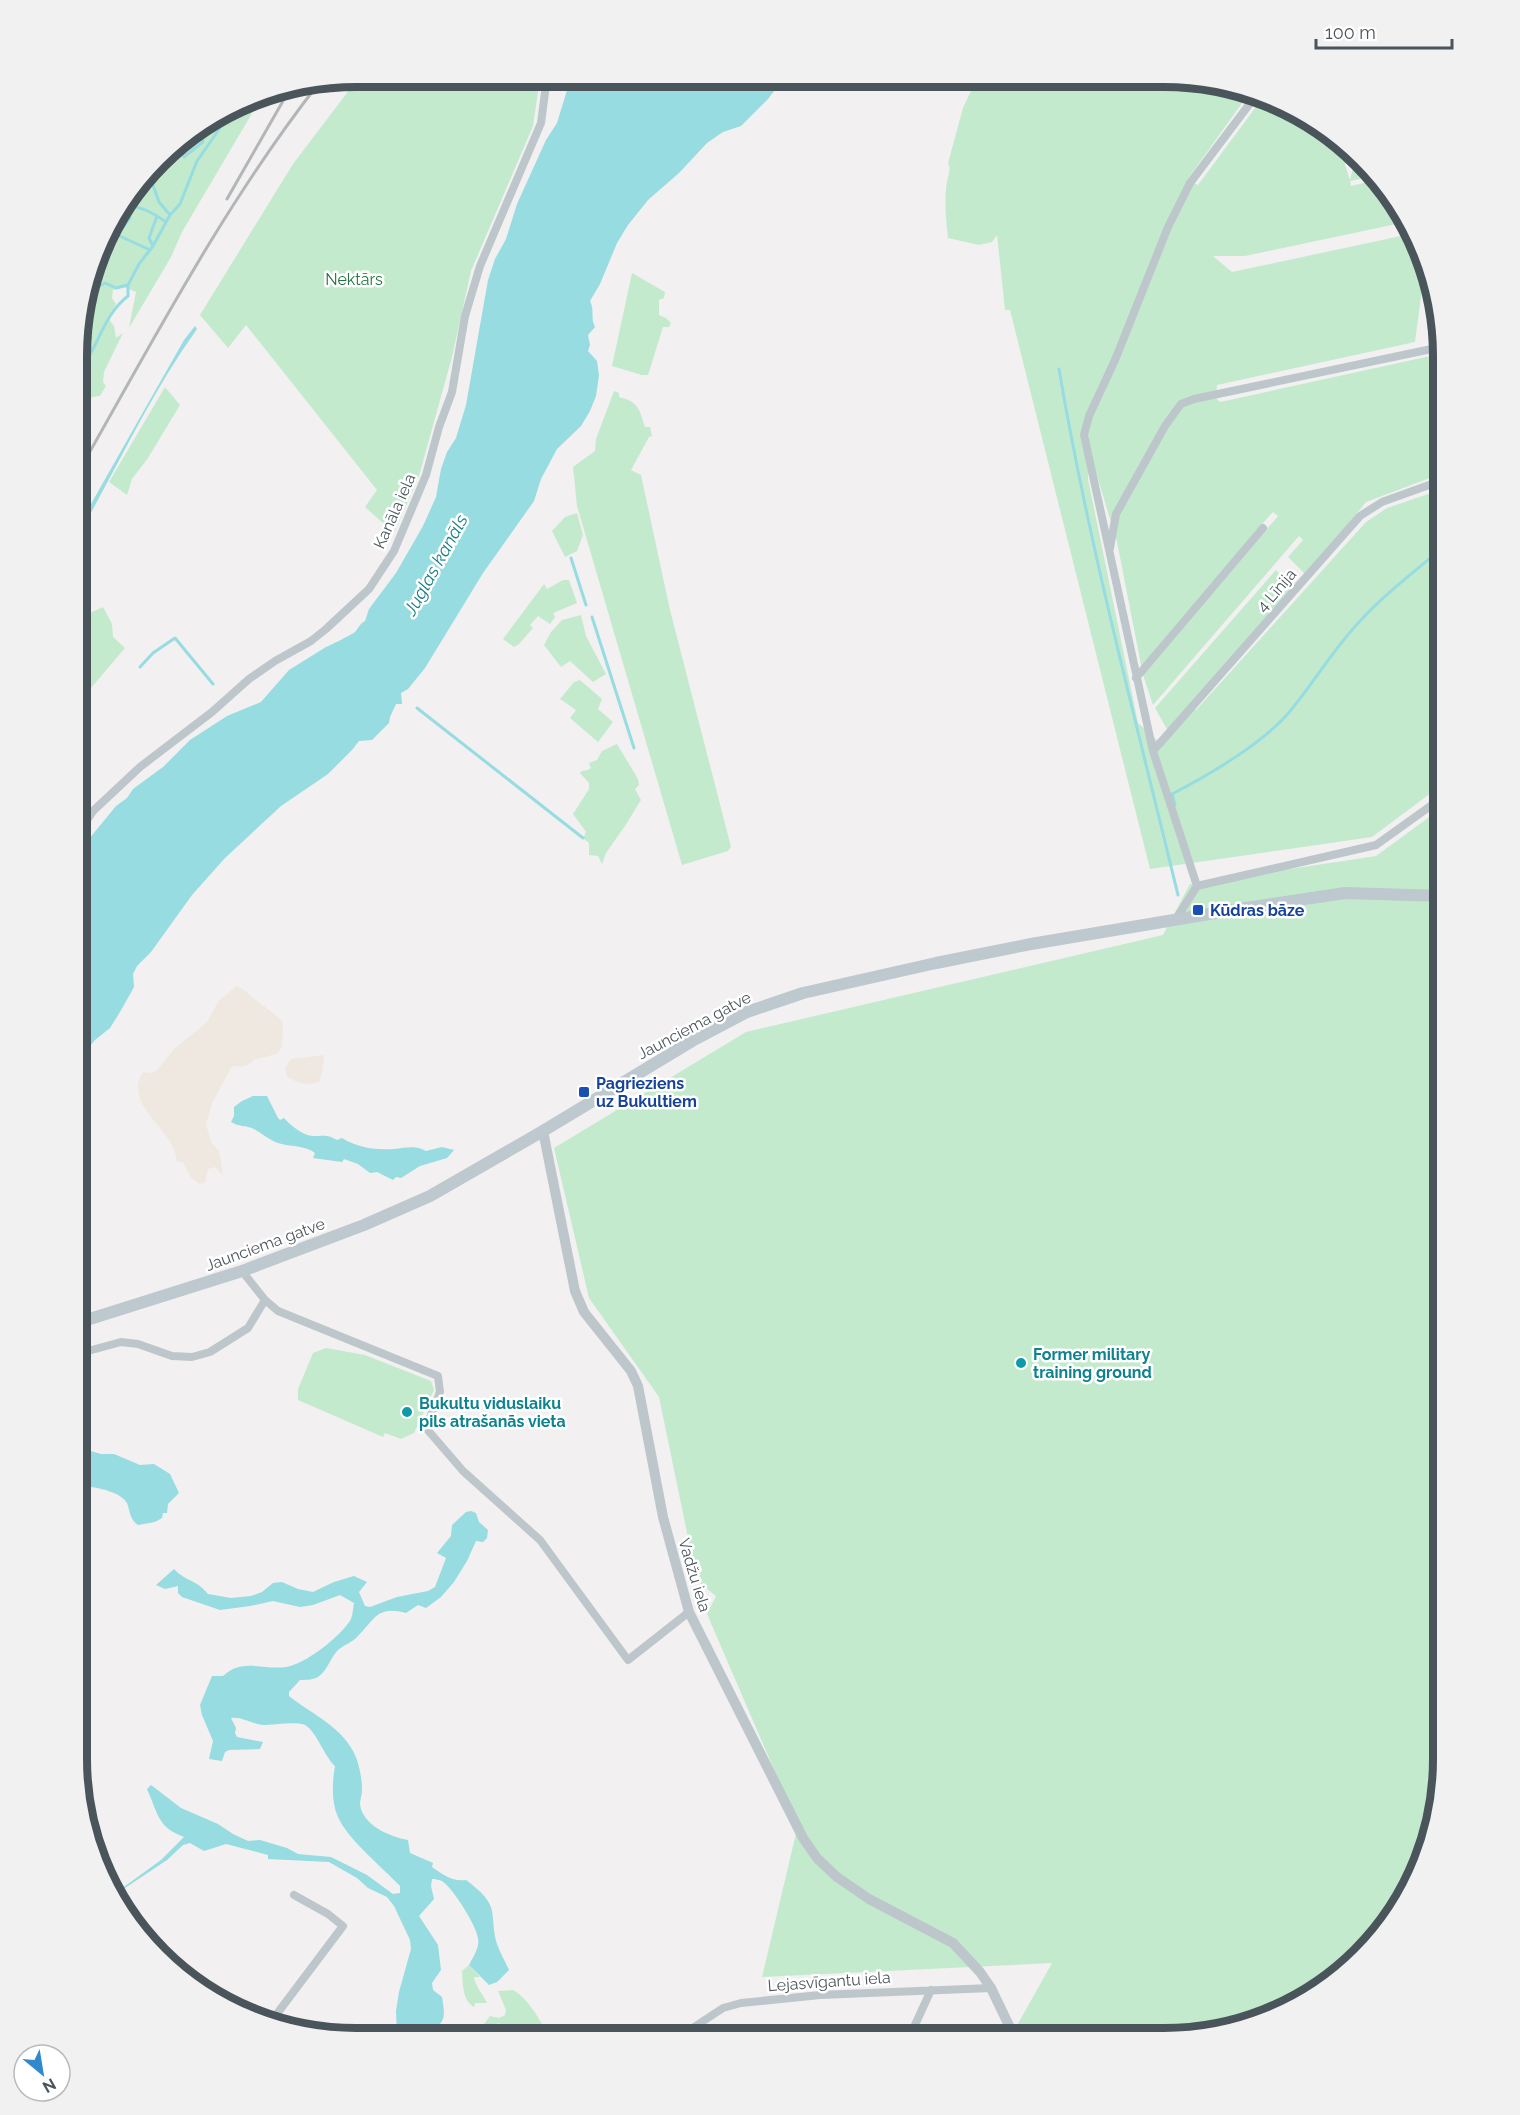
<svg xmlns="http://www.w3.org/2000/svg" width="1520" height="2115" font-family="Raleway,sans-serif">
  <rect width="100%" height="100%" fill="#f2f0f0"/>
  <path fill="#c4eace" fill-rule="evenodd" d="M 359,77 L 539,77 L 538,92 L 533,126 L 471,271 L 452,357 L 419,476 L 394,533 L 365,507 L 377,490 L 246,325 L 228,348 L 200,315 L 293,164 Z
    M 977,78 L 1201,79 L 1250,92 L 1187,180 L 1198,185 L 1264,96 L 1271,98 L 1334,134 L 1348,152 L 1345,165 L 1350,180 L 1355,160 L 1369,177 L 1350,181 L 1351,186 L 1372,181 L 1406,222 L 1245,256 L 1213,256 L 1232,272 L 1415,233 L 1424,274 L 1415,342 L 1217,385 L 1216,398 L 1220,402 L 1435,355 L 1439,338 L 1443,356 L 1443,473 L 1366,502 L 1307,576 L 1288,557 L 1303,540 L 1299,536 L 1153,705 L 1143,675 L 1117,542 L 1089,449 L 1088,479 L 1138,723 L 1158,741 L 1168,731 L 1155,708 L 1276,570 L 1293,591 L 1192,706 L 1196,710 L 1366,522 L 1387,508 L 1443,489 L 1443,784 L 1372,837 L 1150,869 L 1010,310 L 1005,310 L 997,235 L 992,242 L 979,245 L 948,238 C 946,219 944,200 947,181 C 949,174 951,169 948,163 L 963,108 ZM 1273,512 L 1278,516 L 1214,591 L 1254,533 Z
    M 264,93 L 182,232 L 171,257 L 129,328 L 136,292 L 122,286 L 113,290 L 112,298 L 116,304 L 108,318 L 114,326 L 116,338 L 123,333 L 104,372 L 103,382 L 106,386 L 100,396 L 92,397 L 87,407 L 90,416 L 85,425 L 79,422 L 79,371 L 85,363 L 79,369 L 79,319 L 101,256 L 130,218 L 123,205 L 172,146 Z
    M 632,273 L 665,292 L 664,298 L 659,300 L 659,315 L 666,318 L 671,323 L 669,327 L 663,327 L 648,375 L 642,375 L 612,366 Z
    M 165,387 L 180,405 L 148,458 L 132,479 L 127,495 L 109,482 Z
    M 614,391 L 619,393 L 619,397 C 639,402 639,409 645,427 L 650,427 L 652,436 L 649,437 L 631,470 L 641,475 L 670,610 L 731,847 L 728,851 L 682,865 L 577,506 L 573,467 L 595,451 L 596,439 Z
    M 577,513 L 583,535 L 577,551 L 565,557 L 552,531 L 565,517 Z
    M 563,580 L 569,580 L 577,603 L 553,613 L 555,617 L 550,624 L 538,616 L 530,625 L 533,628 L 519,644 L 514,647 L 503,639 L 544,584 L 547,589 Z
    M 103,607 L 112,624 L 113,637 L 125,648 L 79,702 L 78,626 L 87,629 L 83,616 Z
    M 581,615 L 586,636 L 606,674 L 593,682 L 570,661 L 561,667 L 544,645 L 551,632 L 562,620 Z
    M 580,680 L 602,699 L 598,709 L 613,722 L 598,742 L 570,718 L 576,710 L 560,699 L 574,682 Z
    M 617,744 L 638,779 L 639,785 L 635,789 L 641,800 L 625,826 L 606,853 L 602,864 L 598,856 L 589,855 L 589,843 L 583,838 L 586,832 L 573,814 L 589,789 L 589,783 L 580,773 L 582,771 L 588,770 L 591,768 L 589,763 L 597,760 L 602,751 Z
    M 1443,807 L 1443,1777 L 1429,1849 L 1396,1914 L 1348,1969 L 1287,2010 L 1164,2038 L 1010,2038 L 1052,1963 L 762,1977 L 798,1825 L 707,1614 L 716,1596 L 697,1581 L 659,1397 L 589,1298 L 554,1148 L 746,1032 L 1163,935 L 1190,884 L 1376,856 Z
    M 326,1348 L 365,1355 L 431,1381 L 434,1390 L 414,1433 L 401,1439 L 385,1433 L 383,1437 L 298,1400 L 298,1389 L 313,1353 Z
    M 469,1965 L 480,1977 L 474,1977 C 475,1986 483,1994 487,2003 L 475,2003 L 474,2007 C 462,2000 463,1984 462,1971 Z
    M 513,1990 C 527,1997 543,2023 548,2037 L 521,2037 L 507,2027 L 498,2023 L 490,2033 L 492,2037 L 485,2037 L 481,2028 L 490,2016 L 499,2018 L 505,2015 L 506,2010 L 498,1991 Z"/>
  <path fill="#eee8e0" d="M 236,986 C 247,990 247,994 256,1000 C 266,1008 274,1013 283,1022 L 282,1047 L 277,1054 C 269,1055 263,1059 255,1059 C 247,1068 243,1067 232,1066 L 212,1103 L 206,1125 L 212,1143 L 219,1151 L 223,1176 L 215,1167 L 208,1169 L 205,1183 L 199,1184 L 191,1178 L 183,1162 L 177,1162 C 176,1154 174,1147 169,1140 C 156,1120 126,1097 143,1072 L 152,1073 L 157,1070 L 173,1050 L 207,1022 L 218,1002 Z
    M 324,1055 L 322,1073 L 319,1082 C 306,1086 299,1083 287,1077 L 285,1069 L 291,1059 Z"/>
  <path fill="#96dce1" d="M 571,77 L 784,78 L 768,99 L 741,126 L 723,132 L 707,143 L 679,173 L 648,200 L 628,225 L 617,243 L 600,284 L 590,301 C 595,311 590,317 595,327 L 588,335 L 590,345 L 588,351 L 597,361 L 599,375 L 596,396 L 590,411 L 581,426 L 557,449 L 541,479 L 534,501 L 483,573 L 425,668 L 408,689 L 401,693 L 402,704 L 396,704 L 390,717 L 389,723 L 372,740 L 359,741 L 352,750 L 328,774 L 281,806 L 225,858 L 192,895 L 151,952 L 137,966 L 133,974 L 134,987 L 120,1012 L 110,1028 L 95,1040 L 78,1060 L 78,856 L 84,845 L 116,806 L 127,798 L 133,789 L 163,767 L 190,740 L 227,716 L 261,702 L 289,670 L 326,647 C 329,646 353,634 355,632 C 359,628 359,624 365,621 L 369,609 L 396,573 L 423,526 L 436,497 L 441,469 L 447,452 L 456,438 L 466,405 L 488,280 L 495,259 L 506,239 L 517,204 L 546,140 L 557,123 Z
    M 195,326 L 197,329 C 151,393 118,466 79,534 L 79,526 L 83,518 L 184,340 Z
    M 253,1096 L 267,1096 L 278,1118 L 280,1120 L 284,1118 C 290,1125 304,1136 313,1136 C 325,1136 326,1134 337,1140 L 342,1138 C 358,1148 375,1150 394,1149 C 407,1148 415,1145 426,1151 L 442,1147 L 454,1150 L 447,1158 L 420,1166 L 401,1178 L 396,1177 L 393,1180 L 377,1172 L 370,1173 L 358,1164 L 344,1159 L 342,1162 L 313,1158 L 315,1153 C 306,1145 290,1147 278,1143 C 269,1140 262,1133 254,1129 C 246,1125 239,1127 231,1122 L 234,1116 L 234,1107 L 242,1101 Z
    M 87,1450 L 101,1454 L 114,1454 L 140,1465 L 154,1464 L 170,1474 L 179,1493 L 168,1504 L 167,1513 L 163,1513 L 162,1518 L 155,1522 L 138,1525 C 130,1520 130,1511 127,1503 C 122,1493 100,1488 91,1487 C 80,1496 88,1508 77,1519 L 77,1459 L 83,1451 Z
    M 471,1511 L 476,1513 L 479,1522 L 488,1530 L 487,1538 L 483,1542 L 476,1541 L 467,1561 L 454,1582 L 441,1597 L 426,1608 L 418,1605 L 406,1613 C 376,1605 375,1620 356,1638 C 351,1643 343,1645 337,1651 C 330,1659 327,1671 318,1677 C 313,1680 305,1680 300,1680 L 289,1692 L 289,1696 C 309,1712 336,1724 350,1746 C 358,1757 362,1776 362,1790 C 362,1795 360,1799 360,1804 C 362,1825 390,1837 408,1840 L 410,1853 L 433,1863 L 432,1867 C 443,1875 453,1882 466,1880 C 475,1887 490,1898 492,1911 C 494,1922 493,1933 497,1944 C 500,1953 505,1961 509,1970 L 497,1982 L 489,1985 L 469,1965 C 473,1957 480,1948 478,1938 C 476,1925 453,1888 442,1881 C 440,1880 434,1879 432,1879 L 431,1886 L 434,1899 L 419,1916 L 438,1945 L 441,1970 L 432,1983 L 433,1990 L 442,1997 C 446,2022 445,2020 426,2036 L 397,2036 L 396,2011 L 399,1992 L 411,1949 L 410,1940 L 394,1906 L 387,1897 L 368,1888 L 357,1878 L 329,1862 L 268,1859 L 268,1855 L 226,1844 L 204,1851 L 190,1843 L 183,1845 L 167,1860 L 122,1890 L 121,1889 L 161,1860 L 184,1837 C 157,1827 158,1813 147,1789 L 151,1785 L 181,1808 L 218,1824 L 233,1834 L 248,1841 L 260,1840 L 287,1848 L 298,1854 L 331,1857 L 367,1875 L 393,1894 L 400,1893 L 400,1886 C 383,1868 351,1842 340,1821 C 331,1805 332,1783 335,1766 C 324,1756 317,1732 305,1725 C 299,1721 272,1725 263,1725 C 252,1724 241,1716 231,1718 L 236,1728 L 235,1733 L 237,1737 L 263,1742 L 260,1749 L 229,1750 L 225,1752 L 222,1761 L 209,1759 L 213,1741 L 202,1715 L 200,1705 L 212,1676 L 223,1676 C 242,1658 264,1670 286,1667 C 306,1664 339,1637 350,1621 C 353,1616 353,1608 354,1603 L 340,1595 L 313,1605 L 300,1607 L 273,1601 L 250,1606 L 220,1610 L 182,1597 L 178,1593 L 178,1586 L 165,1589 L 156,1585 L 174,1569 C 186,1582 196,1579 208,1594 L 231,1598 L 251,1596 L 262,1592 L 273,1583 L 282,1582 L 298,1589 L 313,1592 L 334,1582 L 354,1576 L 367,1582 L 359,1592 L 365,1606 L 370,1607 L 397,1597 L 428,1591 L 435,1587 L 446,1558 L 437,1553 L 451,1536 L 452,1525 L 466,1512 Z"/>
  <g fill="none" stroke-linecap="round" stroke-linejoin="round">
    <path stroke="#96dce1" stroke-width="3" d="M 184,157 L 203,142 L 201,134 L 205,127
      M 149,174 L 159,202 L 170,215
      M 128,206 C 143,207 153,213 166,222
      M 109,231 L 150,250
      M 153,246 L 149,238 L 157,216
      M 101,256 L 130,218 L 123,205
      M 90,286 L 96,288 L 105,283 L 116,288 L 128,285
      M 82,311 L 89,304 L 91,295 L 96,288
      M 1059,369 C 1089,546 1136,721 1178,895
      M 79,372 C 98,348 103,315 128,296 L 128,285 L 139,264 L 153,246 L 170,215 L 180,204 L 197,161 L 231,112
      M 571,558 L 586,605
      M 592,617 L 634,748
      M 140,667 L 153,653 L 175,638 L 213,684
      M 417,708 L 583,838
      M 1175,805 L 1172,794 C 1209,775 1265,742 1291,710 C 1315,681 1334,648 1361,620 C 1385,593 1416,571 1443,547"/>
    <path stroke="#bdc6cb" stroke-width="8" d="M 1110,548 L 1116,514 L 1165,426 L 1181,404 L 1194,399 L 1441,347
      M 1136,678 L 1263,528
      M 1153,751 L 1360,516 L 1382,502 L 1443,480
      M 78,834 L 93,811 L 140,767 L 212,712 L 249,679 L 275,661 L 311,641 L 326,629 L 369,589 L 394,551 L 426,475 L 439,427 L 452,392 L 465,316 L 480,266 L 541,123 L 547,77
      M 1197,886 L 1376,845 L 1443,797
      M 1176,919 L 1197,886 L 1153,751 L 1084,435 L 1089,416 L 1115,360 L 1168,227 L 1190,183 L 1257,94
      M 242,1271 L 265,1300 L 278,1311 L 438,1376 L 440,1392 L 426,1428 L 463,1471 L 540,1540 L 628,1660 L 689,1612
      M 77,1354 L 121,1342 L 138,1344 L 172,1356 L 192,1357 L 210,1352 L 248,1328 L 265,1300
      M 104,1878 L 136,1919
      M 270,2023 L 343,1926 L 328,1914 L 294,1895
      M 679,2037 L 723,2008 L 741,2003 L 820,1995 L 991,1988
      M 909,2038 L 931,1990"/>
    <path stroke="#bdc6cb" stroke-width="10" d="M 543,1131 L 575,1291 L 584,1312 L 631,1371 L 638,1386 L 663,1517 L 689,1612 L 803,1838 L 817,1858 L 837,1877 L 869,1899 L 953,1943 L 980,1972 L 991,1988 L 1015,2038"/>
    <path stroke="#bec8cf" stroke-width="12" d="M 77,1323 L 242,1271 L 364,1225 L 430,1196 L 543,1131 L 692,1041 L 747,1012 L 803,993 L 936,963 L 1031,944 L 1245,908 L 1345,893 L 1443,896"/>
    <path stroke="#b3b6b9" stroke-width="3" d="M 227,199 L 291,87
      M 79,471 C 154,339 225,203 319,83"/>
  </g>
  <g fill="#1a4fb4" stroke="#fff" stroke-width="2">
    <rect x="1192" y="904" width="12" height="12" rx="3"/>
    <rect x="578" y="1086" width="12" height="12" rx="3"/>
  </g>
  <g fill="#0f9aa8" stroke="#fff" stroke-width="2">
    <circle cx="1021" cy="1363" r="6"/>
    <circle cx="407" cy="1412" r="6"/>
  </g>
  <g text-anchor="middle" stroke-width="5" stroke-linejoin="round" paint-order="stroke">
    <g font-size="16" fill="#237441" stroke="#fff">
      <text x="354" y="285">Nektārs</text>
    </g>
    <g font-size="16" fill="#4a555b" stroke="#fff">
      <text transform="translate(394 511) rotate(-66)" y="6">Kanāla iela</text>
      <text transform="translate(1276 590) rotate(-49)" y="6">4 Līnija</text>
      <text transform="translate(694 1025) rotate(-28)" y="6">Jaunciema gatve</text>
      <text transform="translate(265 1244) rotate(-20)" y="6">Jaunciema gatve</text>
      <text transform="translate(695 1575) rotate(73)" y="6">Vadžu iela</text>
      <text transform="translate(829 1981) rotate(-4)" y="6">Lejasvīgantu iela</text>
    </g>
    <g font-size="16" font-weight="bold" fill="#164399" stroke="#fff" text-anchor="start">
      <text x="1210" y="916">Kūdras bāze</text>
      <text x="596" y="1089">Pagrieziens<tspan x="596" dy="18">uz Bukultiem</tspan></text>
    </g>
    <g font-size="16" font-weight="bold" fill="#0d838f" stroke="#fff" text-anchor="start">
      <text x="1033" y="1360">Former military<tspan x="1033" dy="18">training ground</tspan></text>
      <text x="419" y="1409">Bukultu viduslaiku<tspan x="419" dy="18">pils atrašanās vieta</tspan></text>
    </g>
    <g font-size="18" font-style="italic" fill="#1c7d85" stroke="#fff">
      <text transform="translate(436 565) rotate(-61)" y="6">Juglas kanāls</text>
    </g>
  </g>
  <path d="M0 0H1520V2115H0ZM356 87H1164A269 269 0 0 1 1433 356V1759A269 269 0 0 1 1164 2028H356A269 269 0 0 1 87 1759V356A269 269 0 0 1 356 87Z" fill="#f1f1f2" fill-rule="evenodd"/>
  <path fill="none" stroke="#4a555b" stroke-width="8" d="M356 87H1164A269 269 0 0 1 1433 356V1759A269 269 0 0 1 1164 2028H356A269 269 0 0 1 87 1759V356A269 269 0 0 1 356 87Z"/>
  <g transform="translate(42 2073) rotate(150)"><circle r="28" fill="#ffffff" stroke="#b7bbbd" stroke-width="1.5"/>
  <path d="M0-4.5L10 22L0 15L-10 22Z" fill="#3089cc"/>
  <text y="-9" font-size="16" font-weight="bold" text-anchor="middle" fill="#4a555b">N</text>
  </g>
  <path d="M1316 39v9h136v-9" fill="none" stroke="#4a555b" stroke-width="3"/>
  <text x="1325" y="39" font-size="18" fill="#4a555b" stroke="#ffffff" stroke-width="4.5" paint-order="stroke">100 m</text>
</svg>
